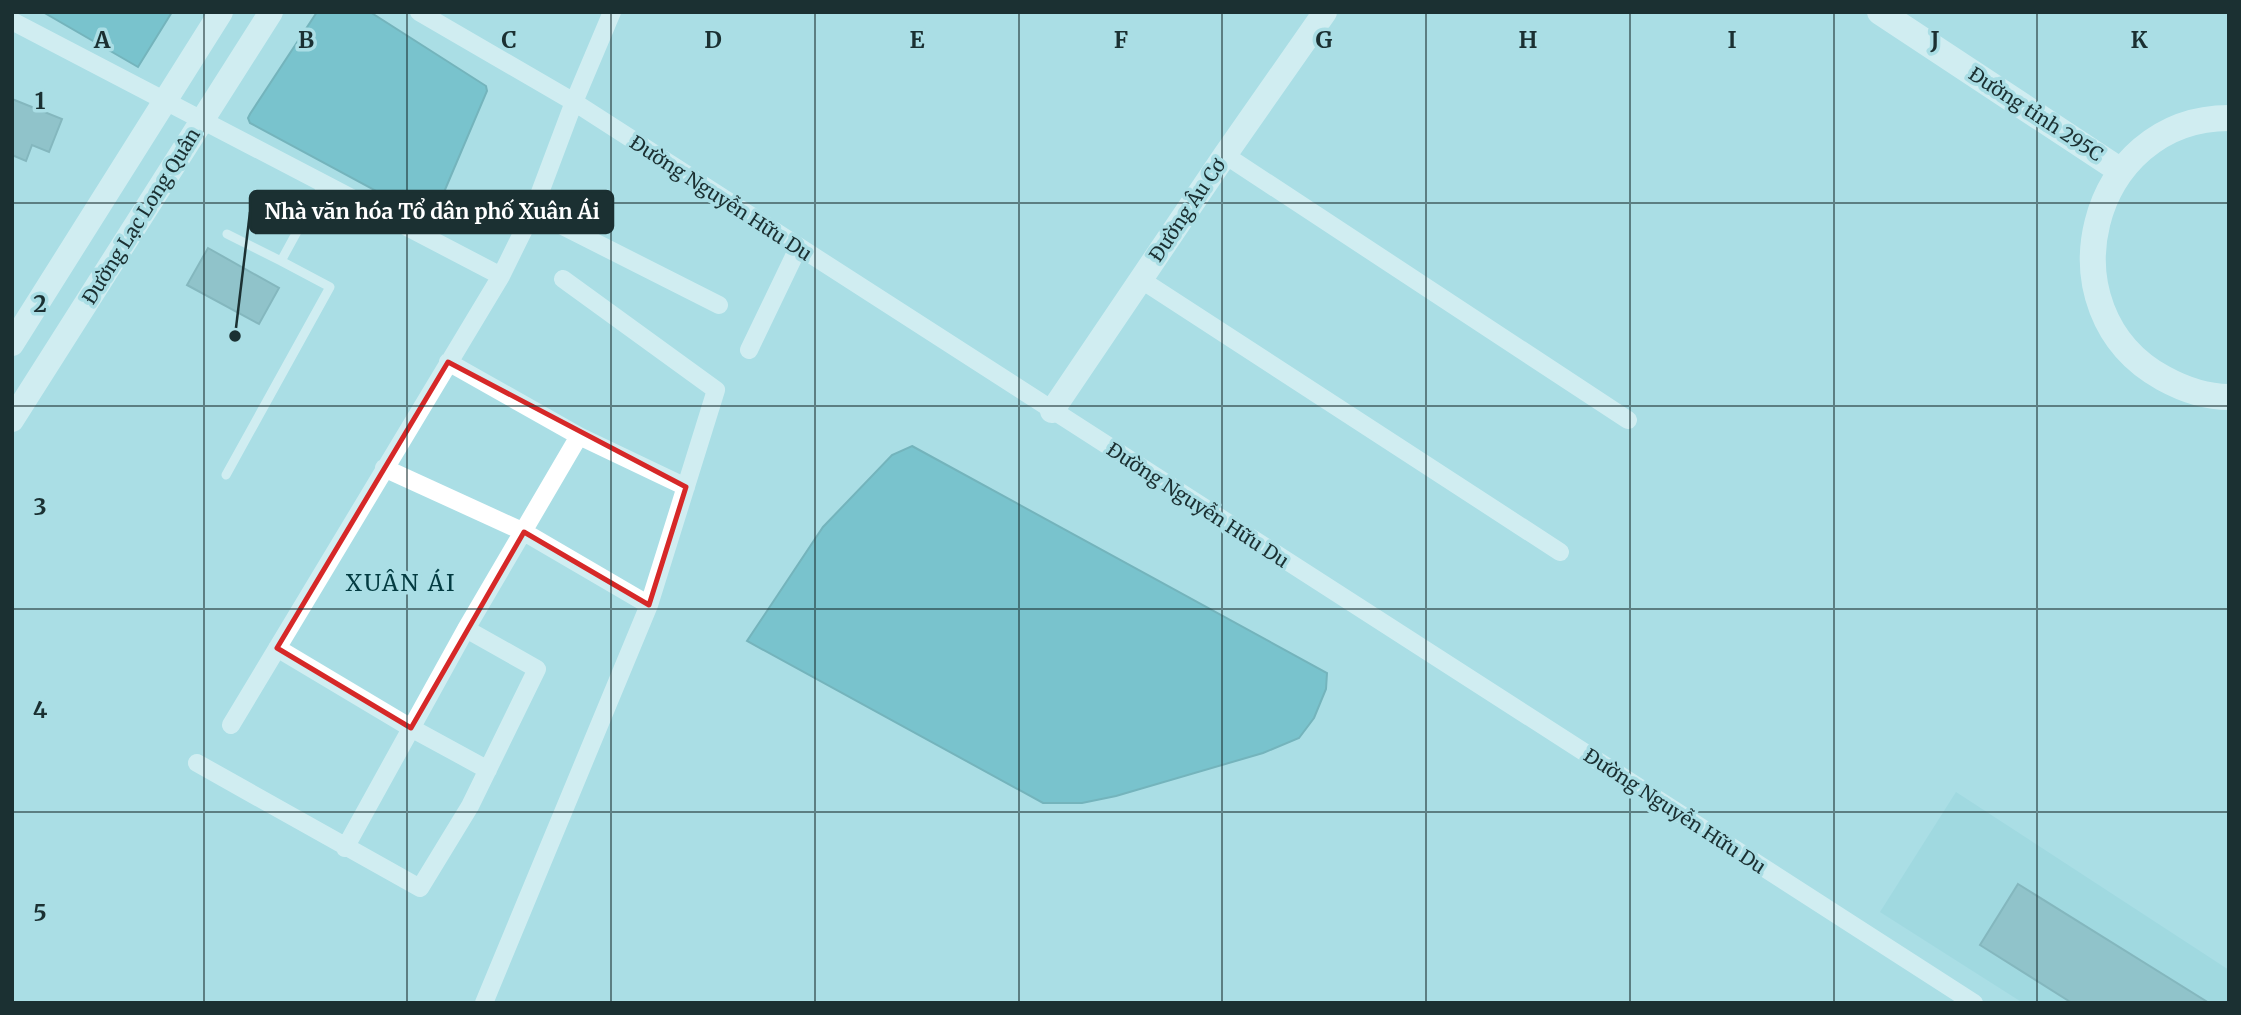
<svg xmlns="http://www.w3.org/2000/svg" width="2241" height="1015" font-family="Merriweather,serif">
  <rect width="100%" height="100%" fill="#aadee5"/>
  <path fill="#95d2da" d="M 1956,792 L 2229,970 L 2229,1003 L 2023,1003 L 1880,912 Z"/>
  <path fill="#3ea3af" stroke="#34808a" stroke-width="2" d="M 43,12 L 172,12 L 138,67 Z
    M 317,12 L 370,12 L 486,86 L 487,91 L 433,218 L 428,219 L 250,123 L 248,118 L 250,114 Z
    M 912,446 L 1327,673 L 1326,689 L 1314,718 L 1299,738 L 1263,753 L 1116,796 L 1082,803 L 1043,803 L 747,641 L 823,527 L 892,455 Z"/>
  <path fill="#71a3a9" stroke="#57888e" stroke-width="2" d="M 12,99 L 62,119 L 49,152 L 32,145 L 26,161 L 12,155 Z
    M 208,248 L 279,288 L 259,324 L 187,285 Z
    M 2018,884 L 2209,1003 L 2072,1003 L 1980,945 Z"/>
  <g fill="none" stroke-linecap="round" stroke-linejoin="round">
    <path stroke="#fff" stroke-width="9" d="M 227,234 L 281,261
      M 226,475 L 330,287 L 281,261 L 323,184"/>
    <path stroke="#fff" stroke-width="18" d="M 419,12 L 574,102 L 1974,1003
      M 12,21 L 501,276
      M 1225,155 L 1628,420
      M 533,211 L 719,305
      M 1140,279 L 1560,552
      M 749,350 L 798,248
      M 448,362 L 579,436 L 686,487
      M 384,468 L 524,532 L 649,605
      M 277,648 L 411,728 L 488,770
      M 231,725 L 501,276 L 533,211 L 574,102 L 612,12
      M 197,763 L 420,888 L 470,806 L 537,669 L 466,629
      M 345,848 L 466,629 L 579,436
      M 484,1003 L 649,605 L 716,390 L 563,279"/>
    <path stroke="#fff" stroke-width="24" d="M 12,344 L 221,12
      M 1052,411 L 1225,155 L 1325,12
      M 12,420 L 271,12"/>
    <path stroke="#fff" stroke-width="26" d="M 1880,12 L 2121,171
      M 2229,118 C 2088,118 2041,311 2163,378 C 2183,389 2206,397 2229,397"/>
  </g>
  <path d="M0 0H2241V1015H0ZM 448,362 L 686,487 L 649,605 L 524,532 L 411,728 L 277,648 Z" fill="#aadee5" fill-opacity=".55" fill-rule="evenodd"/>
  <path fill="none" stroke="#d62828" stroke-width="5" stroke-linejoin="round" d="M 448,362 L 686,487 L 649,605 L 524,532 L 411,728 L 277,648 Z"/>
  <path fill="none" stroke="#1b3032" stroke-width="2" stroke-opacity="0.55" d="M 204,12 L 204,1003M 407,12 L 407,1003M 611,12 L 611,1003M 815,12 L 815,1003M 1019,12 L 1019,1003M 1222,12 L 1222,1003M 1426,12 L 1426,1003M 1630,12 L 1630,1003M 1834,12 L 1834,1003M 2037,12 L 2037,1003M 12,203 L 2229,203M 12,406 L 2229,406M 12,609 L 2229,609M 12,812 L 2229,812"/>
  <g text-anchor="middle" stroke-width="7" stroke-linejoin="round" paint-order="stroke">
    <g font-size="19" fill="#1b3032" stroke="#aadee5">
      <text transform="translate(2036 114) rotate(33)" y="7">Đường tỉnh 295C</text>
      <text transform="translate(721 198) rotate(33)" y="7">Đường Nguyễn Hữu Du</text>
      <text transform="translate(1187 210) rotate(-56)" y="7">Đường Âu Cơ</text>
      <text transform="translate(141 216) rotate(-58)" y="7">Đường Lạc Long Quân</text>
      <text transform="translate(1198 505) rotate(33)" y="7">Đường Nguyễn Hữu Du</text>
      <text transform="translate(1675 811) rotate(33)" y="7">Đường Nguyễn Hữu Du</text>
    </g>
    <g font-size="23" letter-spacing="2" fill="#033b41" stroke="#aadee5">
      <text x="401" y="591">XUÂN ÁI</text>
    </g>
  </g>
  <g font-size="23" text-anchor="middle" font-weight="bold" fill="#1b3032" stroke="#aadee5" stroke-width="7" stroke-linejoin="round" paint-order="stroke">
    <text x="102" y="48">A</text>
    <text x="306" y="48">B</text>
    <text x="509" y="48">C</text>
    <text x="713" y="48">D</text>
    <text x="917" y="48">E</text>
    <text x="1121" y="48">F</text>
    <text x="1324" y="48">G</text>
    <text x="1528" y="48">H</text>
    <text x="1732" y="48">I</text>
    <text x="1935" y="48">J</text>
    <text x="2139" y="48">K</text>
    <text x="40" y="109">1</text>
    <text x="40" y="312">2</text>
    <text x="40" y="515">3</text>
    <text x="40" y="718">4</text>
    <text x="40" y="921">5</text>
  </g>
  <path fill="none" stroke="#1b3032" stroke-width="2.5" d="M235 336L250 212"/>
  <circle fill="#1b3032" stroke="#aadee5" stroke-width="2.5" cx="235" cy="336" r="7"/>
  <rect fill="#1b3032" stroke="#1b3032" stroke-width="2.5" x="250" y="191" width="363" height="42" rx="7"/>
  <g font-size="21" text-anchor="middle" font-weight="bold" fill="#fff">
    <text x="432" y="219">Nhà văn hóa Tổ dân phố Xuân Ái</text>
  </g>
  <rect width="2241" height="1015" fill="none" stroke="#1b3032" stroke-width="28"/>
</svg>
